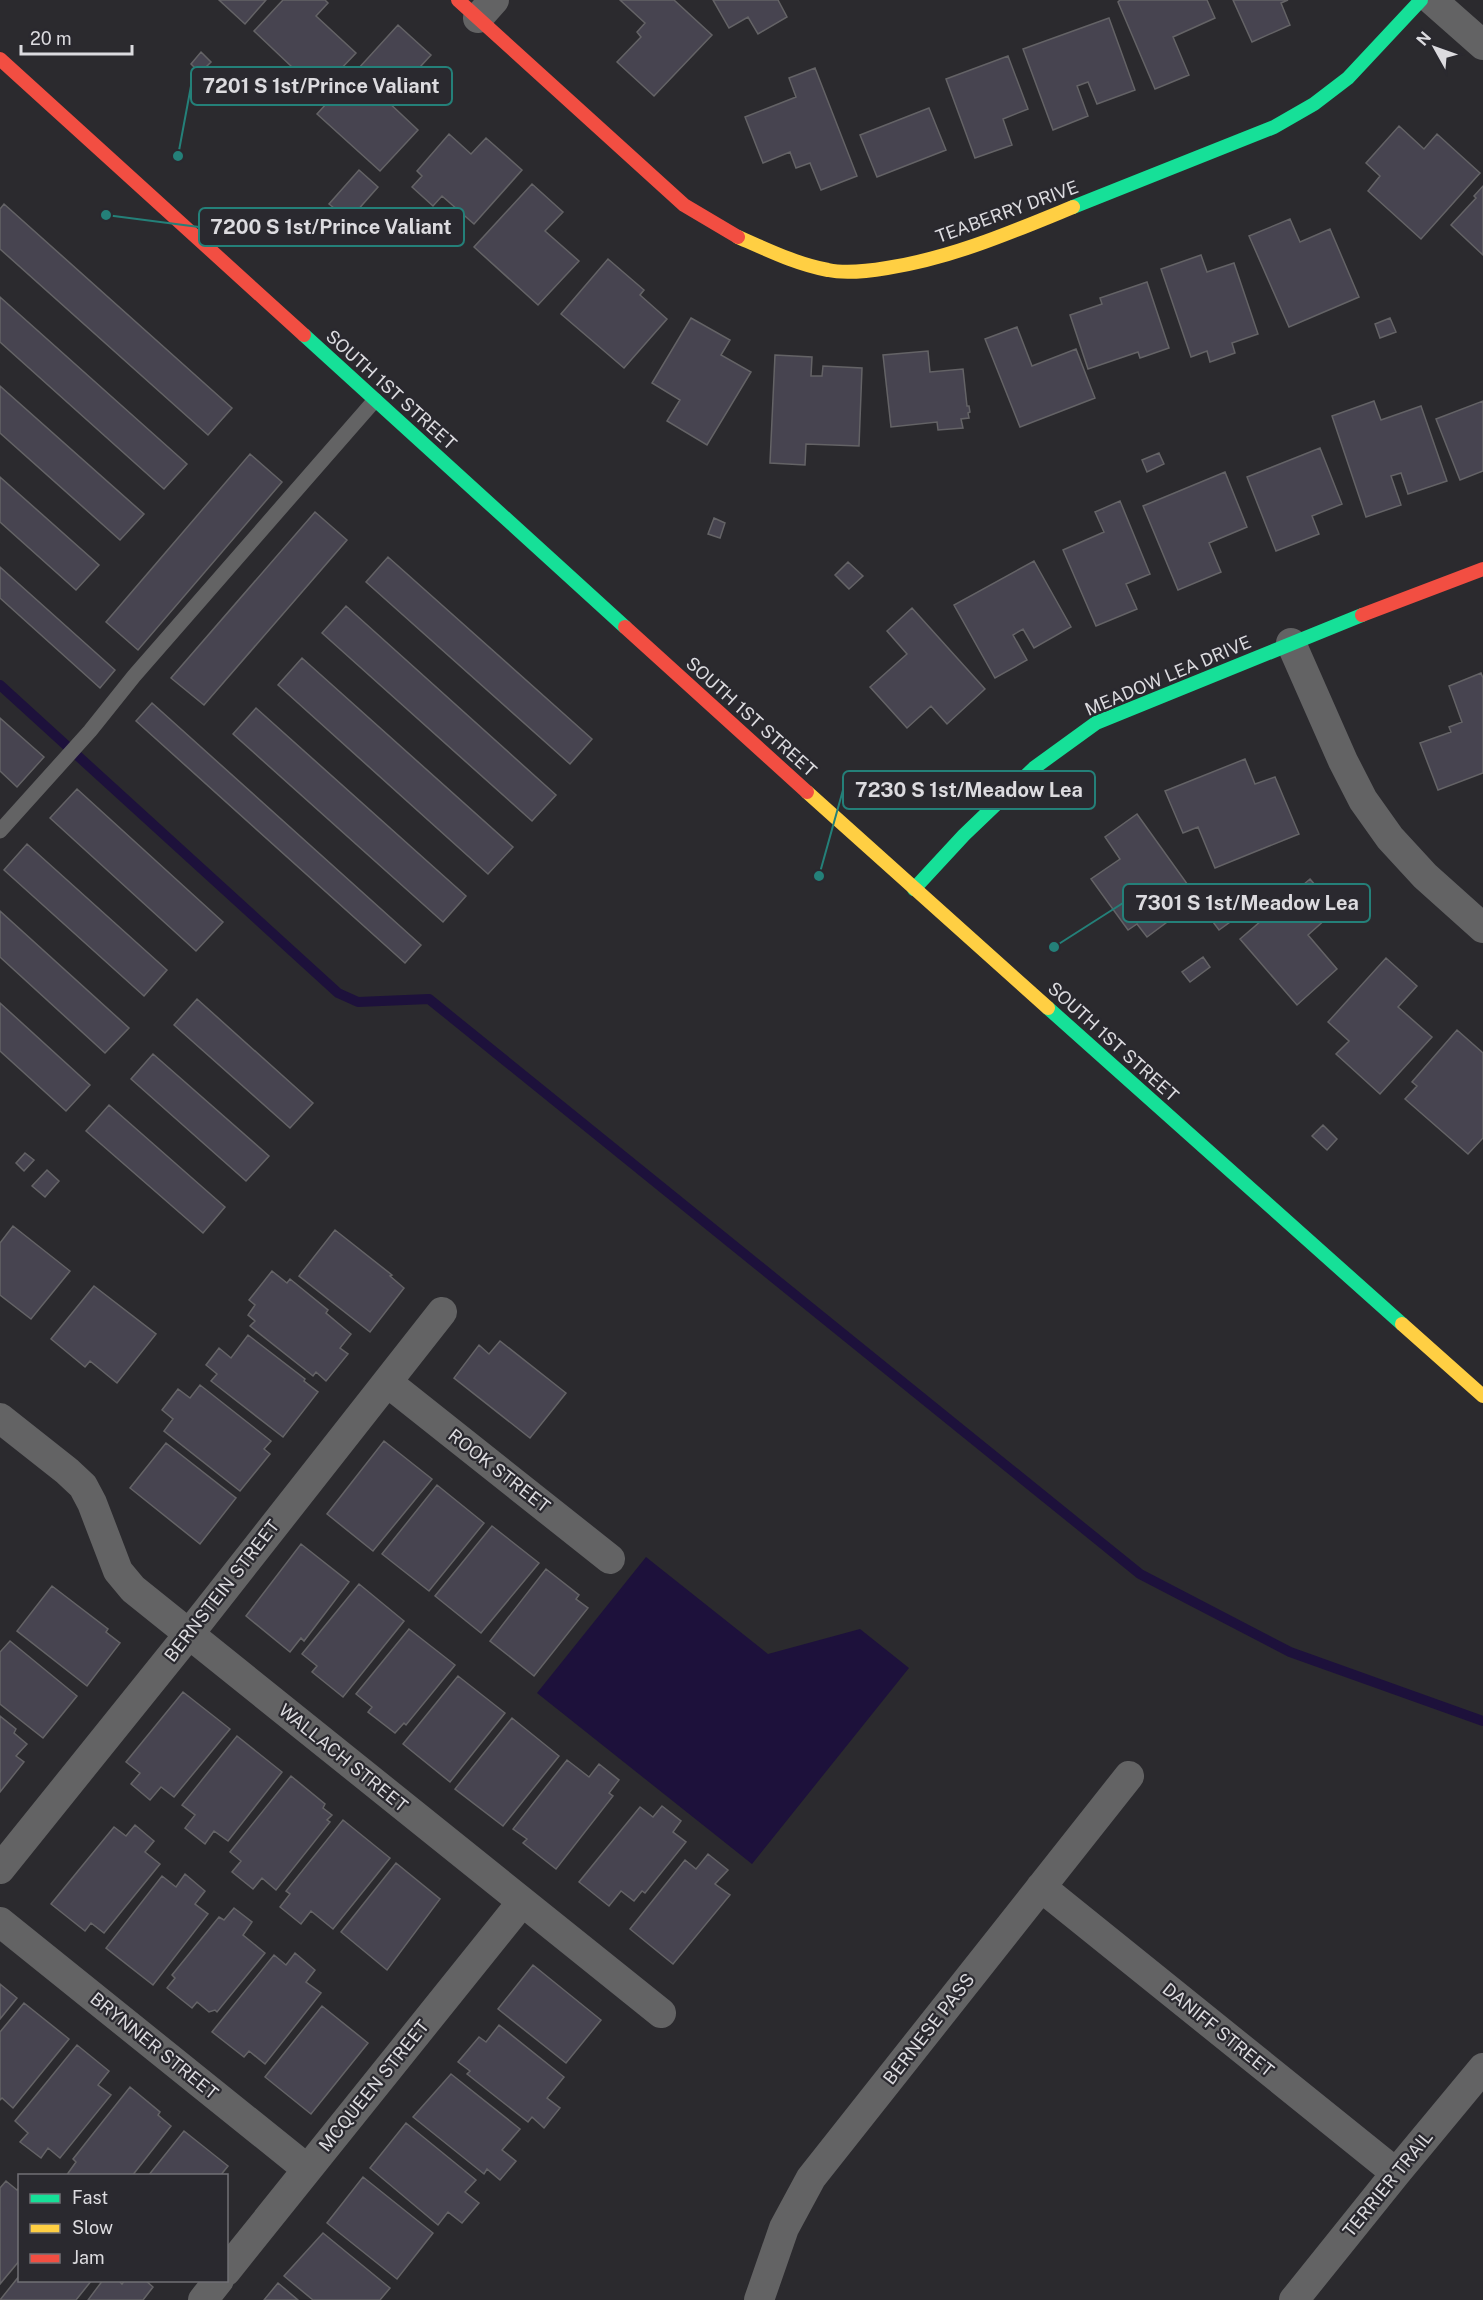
<svg xmlns="http://www.w3.org/2000/svg" width="1483" height="2300" font-family="'Public Sans',sans-serif">
  <rect width="100%" height="100%" fill="#2b2a2e"/>
  <path fill="#1d113b" d="M 646,1557 L 768,1654 L 860,1629 L 909,1668 L 752,1864 L 537,1693 Z"/>
  <g fill="none" stroke-linecap="round" stroke-linejoin="round">
    <path stroke="#1d113b" stroke-width="10" d="M 0,685 L 338,993 L 358,1002 L 429,999 L 1140,1574 L 1290,1652 L 1483,1721"/>
  </g>
  <path fill="#474450" stroke="#646366" stroke-width="1.5" d="M 219,0 L 266,0 L 245,24 Z
    M 283,0 L 325,0 L 328,3 L 316,16 L 356,53 L 318,93 L 310,84 L 299,97 L 280,80 L 292,67 L 254,31 Z
    M 620,0 L 674,0 L 712,35 L 654,96 L 617,62 L 641,37 L 637,32 L 645,23 Z
    M 713,0 L 778,0 L 787,17 L 758,34 L 748,17 L 729,28 Z
    M 1207,0 L 1215,18 L 1173,37 L 1189,75 L 1155,89 L 1118,2 L 1120,0 Z
    M 1233,0 L 1288,0 L 1281,3 L 1290,25 L 1252,42 Z
    M 1109,18 L 1135,90 L 1097,104 L 1088,82 L 1077,86 L 1088,116 L 1053,130 L 1023,49 Z
    M 398,25 L 431,55 L 409,79 L 405,77 L 385,99 L 418,130 L 380,171 L 317,114 Z
    M 201,52 L 211,62 L 200,73 L 191,64 Z
    M 1008,56 L 1028,109 L 1003,119 L 1012,145 L 975,158 L 946,79 Z
    M 815,68 L 857,176 L 821,190 L 810,163 L 796,168 L 790,152 L 763,163 L 745,117 L 796,97 L 789,78 Z
    M 929,108 L 946,150 L 877,177 L 860,135 Z
    M 1399,126 L 1424,149 L 1437,134 L 1480,173 L 1421,239 L 1368,191 L 1380,176 L 1366,163 Z
    M 449,134 L 471,154 L 486,138 L 522,170 L 474,224 L 442,196 L 433,206 L 412,187 L 422,176 L 417,171 Z
    M 359,170 L 378,187 L 349,220 L 329,204 Z
    M 532,184 L 563,212 L 545,231 L 579,261 L 538,305 L 474,247 Z
    M 1483,186 L 1483,255 L 1451,225 L 1476,198 L 1474,196 Z
    M 4,204 L 232,408 L 208,435 L 0,249 L 0,209 Z
    M 1290,219 L 1300,242 L 1330,229 L 1359,297 L 1289,327 L 1249,236 Z
    M 1201,255 L 1207,272 L 1234,263 L 1258,334 L 1232,343 L 1235,353 L 1210,362 L 1207,351 L 1191,357 L 1161,269 Z
    M 608,259 L 644,290 L 640,295 L 667,319 L 624,368 L 561,314 Z
    M 1147,282 L 1169,348 L 1140,358 L 1138,352 L 1088,369 L 1070,315 L 1102,304 L 1100,298 Z
    M 0,297 L 187,464 L 164,489 L 0,342 Z
    M 691,318 L 730,340 L 721,355 L 751,372 L 707,445 L 667,421 L 680,400 L 652,383 Z
    M 1390,318 L 1396,332 L 1380,338 L 1375,324 Z
    M 1017,327 L 1032,366 L 1076,349 L 1095,398 L 1020,427 L 985,339 Z
    M 928,351 L 930,372 L 963,369 L 967,406 L 969,406 L 970,412 L 968,413 L 969,418 L 961,419 L 963,428 L 938,430 L 937,422 L 891,427 L 883,355 Z
    M 775,355 L 812,357 L 811,376 L 822,376 L 823,366 L 862,368 L 859,446 L 806,444 L 805,465 L 770,463 Z
    M 0,386 L 144,514 L 120,540 L 0,433 Z
    M 1374,401 L 1381,420 L 1421,406 L 1447,481 L 1408,494 L 1401,473 L 1391,476 L 1401,505 L 1366,517 L 1332,416 Z
    M 1483,401 L 1483,471 L 1460,480 L 1436,419 Z
    M 1320,448 L 1342,504 L 1312,516 L 1319,534 L 1276,551 L 1247,477 Z
    M 1159,453 L 1164,464 L 1147,472 L 1142,460 Z
    M 250,454 L 282,482 L 138,650 L 106,622 Z
    M 1225,472 L 1247,527 L 1209,543 L 1221,572 L 1178,590 L 1143,506 Z
    M 0,477 L 99,565 L 76,590 L 0,522 Z
    M 1120,501 L 1150,574 L 1126,584 L 1137,609 L 1096,626 L 1063,550 L 1104,532 L 1095,512 Z
    M 315,512 L 347,540 L 204,705 L 171,678 Z
    M 714,518 L 725,523 L 720,538 L 708,534 Z
    M 388,557 L 592,739 L 570,764 L 366,582 Z
    M 1034,561 L 1071,627 L 1034,648 L 1023,629 L 1013,635 L 1027,660 L 995,678 L 954,605 Z
    M 848,562 L 863,576 L 849,589 L 835,575 Z
    M 0,567 L 115,670 L 100,688 L 0,598 Z
    M 346,606 L 556,795 L 532,821 L 322,633 Z
    M 912,608 L 985,689 L 947,724 L 931,706 L 907,728 L 870,687 L 907,654 L 887,631 Z
    M 302,658 L 513,847 L 488,874 L 278,685 Z
    M 1481,673 L 1483,678 L 1483,773 L 1438,790 L 1420,743 L 1451,732 L 1449,727 L 1462,722 L 1449,686 Z
    M 152,703 L 421,945 L 405,963 L 136,721 Z
    M 256,708 L 466,896 L 443,922 L 233,734 Z
    M 0,718 L 44,757 L 17,787 L 0,771 Z
    M 1245,759 L 1255,784 L 1275,777 L 1299,834 L 1215,868 L 1198,827 L 1183,833 L 1165,791 Z
    M 77,789 L 223,922 L 196,951 L 50,818 Z
    M 1137,814 L 1198,899 L 1147,937 L 1137,924 L 1128,930 L 1091,879 L 1120,859 L 1105,837 Z
    M 27,844 L 167,970 L 144,996 L 4,870 Z
    M 1310,879 L 1336,910 L 1308,935 L 1337,969 L 1297,1005 L 1240,939 Z
    M 1229,906 L 1237,917 L 1219,930 L 1210,918 Z
    M 0,911 L 129,1028 L 105,1053 L 0,957 Z
    M 1203,957 L 1210,967 L 1190,982 L 1182,972 Z
    M 1386,958 L 1417,986 L 1398,1007 L 1432,1037 L 1380,1094 L 1336,1054 L 1349,1041 L 1328,1022 Z
    M 197,999 L 313,1103 L 290,1128 L 174,1025 Z
    M 0,1003 L 90,1085 L 66,1111 L 0,1051 Z
    M 1457,1030 L 1483,1053 L 1483,1138 L 1468,1154 L 1405,1099 L 1417,1086 L 1412,1082 Z
    M 153,1054 L 269,1156 L 246,1181 L 131,1079 Z
    M 109,1105 L 225,1207 L 203,1233 L 86,1131 Z
    M 1323,1125 L 1337,1139 L 1327,1150 L 1312,1136 Z
    M 25,1153 L 34,1160 L 24,1171 L 16,1163 Z
    M 47,1170 L 59,1181 L 45,1197 L 32,1186 Z
    M 13,1226 L 70,1271 L 31,1319 L 0,1295 L 0,1243 Z
    M 335,1230 L 392,1275 L 390,1276 L 404,1288 L 370,1332 L 299,1276 Z
    M 272,1271 L 287,1283 L 290,1279 L 328,1310 L 326,1313 L 351,1334 L 340,1348 L 348,1354 L 326,1381 L 316,1372 L 313,1376 L 250,1326 L 255,1321 L 248,1315 L 255,1305 L 249,1300 Z
    M 94,1286 L 156,1334 L 117,1383 L 90,1361 L 85,1367 L 51,1339 Z
    M 248,1335 L 305,1379 L 304,1381 L 318,1392 L 283,1437 L 211,1381 L 217,1374 L 206,1365 L 219,1348 L 231,1358 Z
    M 500,1341 L 566,1393 L 530,1438 L 454,1378 L 479,1345 L 489,1354 Z
    M 200,1385 L 271,1441 L 264,1449 L 270,1454 L 240,1491 L 164,1431 L 173,1419 L 162,1410 L 178,1389 L 190,1398 Z
    M 384,1441 L 432,1479 L 373,1551 L 327,1514 Z
    M 166,1443 L 236,1498 L 200,1544 L 130,1488 Z
    M 437,1485 L 484,1523 L 429,1591 L 382,1554 Z
    M 492,1526 L 539,1563 L 481,1633 L 435,1596 Z
    M 301,1544 L 349,1582 L 304,1641 L 301,1638 L 290,1652 L 246,1616 Z
    M 546,1569 L 579,1595 L 576,1599 L 588,1608 L 534,1676 L 490,1641 Z
    M 359,1584 L 404,1621 L 343,1697 L 312,1672 L 317,1666 L 302,1654 Z
    M 52,1586 L 108,1629 L 106,1632 L 120,1643 L 87,1686 L 17,1631 Z
    M 409,1629 L 455,1665 L 406,1725 L 404,1723 L 395,1733 L 368,1712 L 372,1707 L 356,1694 Z
    M 10,1641 L 77,1696 L 43,1738 L 0,1704 L 0,1652 Z
    M 458,1676 L 505,1713 L 450,1782 L 403,1744 Z
    M 183,1692 L 230,1729 L 174,1797 L 161,1787 L 150,1800 L 131,1784 L 140,1773 L 126,1762 Z
    M 0,1716 L 16,1729 L 14,1733 L 27,1744 L 16,1756 L 24,1762 L 0,1792 Z
    M 512,1718 L 559,1756 L 503,1826 L 455,1789 Z
    M 237,1736 L 282,1772 L 228,1841 L 214,1831 L 205,1844 L 185,1828 L 195,1815 L 182,1805 Z
    M 567,1760 L 589,1777 L 599,1764 L 619,1780 L 609,1793 L 613,1796 L 556,1869 L 523,1843 L 527,1839 L 513,1829 Z
    M 291,1776 L 325,1804 L 323,1808 L 332,1815 L 327,1820 L 330,1822 L 276,1890 L 262,1878 L 253,1889 L 232,1872 L 241,1861 L 230,1852 Z
    M 662,1806 L 681,1821 L 673,1832 L 686,1842 L 645,1893 L 642,1891 L 634,1901 L 621,1891 L 609,1906 L 579,1882 L 640,1807 L 653,1817 Z
    M 343,1820 L 390,1858 L 333,1929 L 311,1911 L 301,1924 L 280,1907 L 290,1894 L 286,1891 Z
    M 135,1825 L 154,1841 L 145,1852 L 160,1864 L 104,1933 L 91,1923 L 85,1931 L 51,1904 L 114,1827 L 126,1836 Z
    M 708,1854 L 728,1870 L 715,1884 L 730,1895 L 673,1964 L 630,1929 L 685,1860 L 696,1869 Z
    M 396,1863 L 440,1899 L 387,1970 L 341,1932 Z
    M 185,1874 L 205,1891 L 195,1904 L 208,1914 L 153,1985 L 106,1948 L 162,1876 L 176,1887 Z
    M 234,1908 L 252,1922 L 243,1935 L 265,1953 L 217,2012 L 215,2010 L 209,2012 L 197,2002 L 192,2008 L 167,1988 L 175,1978 L 172,1975 L 219,1917 L 224,1920 Z
    M 295,1953 L 315,1970 L 306,1982 L 321,1993 L 265,2064 L 249,2051 L 244,2057 L 212,2032 L 274,1955 L 286,1965 Z
    M 533,1965 L 601,2020 L 566,2063 L 498,2009 Z
    M 0,1984 L 17,1998 L 0,2019 Z
    M 24,2003 L 69,2039 L 13,2108 L 2,2098 L 0,2100 L 0,2032 Z
    M 322,2006 L 368,2043 L 311,2114 L 265,2077 Z
    M 499,2025 L 564,2077 L 547,2098 L 560,2108 L 544,2128 L 532,2117 L 528,2122 L 467,2074 L 470,2071 L 458,2062 L 479,2037 L 486,2042 Z
    M 77,2045 L 109,2071 L 98,2085 L 111,2095 L 60,2158 L 48,2148 L 41,2158 L 20,2142 L 28,2133 L 15,2121 Z
    M 451,2074 L 520,2129 L 502,2150 L 516,2161 L 500,2180 L 487,2169 L 484,2174 L 413,2117 Z
    M 130,2087 L 160,2112 L 158,2115 L 171,2126 L 132,2176 L 66,2176 L 76,2162 L 73,2159 Z
    M 406,2123 L 476,2180 L 465,2192 L 479,2203 L 462,2223 L 448,2212 L 438,2225 L 370,2168 Z
    M 184,2131 L 228,2166 L 220,2176 L 148,2176 Z
    M 363,2177 L 433,2233 L 397,2279 L 327,2223 Z
    M 6,2181 L 17,2190 L 20,2187 L 20,2260 L 0,2284 L 0,2188 Z
    M 323,2233 L 390,2288 L 380,2300 L 313,2300 L 284,2276 Z
    M 20,2275 L 20,2280 L 92,2280 L 76,2300 L 0,2300 Z
    M 103,2280 L 118,2280 L 122,2284 L 125,2280 L 145,2280 L 153,2287 L 143,2300 L 88,2300 Z
    M 278,2283 L 298,2300 L 264,2300 Z"/>
  <g fill="none" stroke-linecap="round" stroke-linejoin="round">
    <path stroke="#636364" stroke-width="15" d="M 0,831 L 90,731 L 134,676 L 375,400"/>
    <path stroke="#636364" stroke-width="30" d="M 1432,0 L 1483,45
      M 478,18 L 494,0
      M 1291,643 L 1343,761 L 1363,800 L 1390,838 L 1425,876 L 1483,928
      M 387,1382 L 610,1559
      M 0,1418 L 67,1471 L 83,1486 L 92,1503 L 118,1571 L 133,1589 L 661,2013
      M 0,1869 L 189,1634 L 442,1312
      M 1041,1887 L 1396,2173
      M 0,1922 L 307,2169
      M 226,2271 L 522,1902
      M 203,2300 L 219,2280
      M 759,2300 L 784,2228 L 811,2178 L 1129,1776
      M 1294,2300 L 1396,2173 L 1483,2068"/>
    <path stroke="#16e098" stroke-width="14" d="M 1073,207 L 1274,127 L 1314,104 L 1348,78 L 1421,0
      M 304,335 L 625,627
      M 914,889 L 964,835 L 1034,768 L 1096,723 L 1362,615
      M 1048,1008 L 1402,1324"/>
    <path stroke="#ffcf43" stroke-width="14" d="M 738,237 C 768,250 796,264 828,270 C 846,274 869,271 887,268 C 952,258 1012,232 1073,207
      M 807,792 L 1048,1008
      M 1402,1324 L 1483,1396"/>
    <path stroke="#f24e42" stroke-width="14" d="M 458,0 L 684,205 L 738,237
      M 0,59 L 304,335
      M 1362,615 L 1483,569
      M 625,627 L 807,792"/>
  </g>
  <g text-anchor="middle" stroke-width="4.5" stroke-linejoin="round" paint-order="stroke">
    <g font-size="18" fill="#dcdbdf" stroke="#2a292f">
      <text transform="translate(1007 212) rotate(-20)" y="6">TEABERRY DRIVE</text>
      <text transform="translate(391 390) rotate(42)" y="6">SOUTH 1ST STREET</text>
      <text transform="translate(1168 676) rotate(-23)" y="6">MEADOW LEA DRIVE</text>
      <text transform="translate(751 717) rotate(42)" y="6">SOUTH 1ST STREET</text>
      <text transform="translate(1113 1042) rotate(42)" y="6">SOUTH 1ST STREET</text>
      <text transform="translate(499 1471) rotate(38)" y="6">ROOK STREET</text>
      <text transform="translate(222 1591) rotate(-52)" y="6">BERNSTEIN STREET</text>
      <text transform="translate(343 1758) rotate(39)" y="6">WALLACH STREET</text>
      <text transform="translate(929 2029) rotate(-52)" y="6">BERNESE PASS</text>
      <text transform="translate(1218 2030) rotate(39)" y="6">DANIFF STREET</text>
      <text transform="translate(154 2046) rotate(39)" y="6">BRYNNER STREET</text>
      <text transform="translate(374 2086) rotate(-51)" y="6">MCQUEEN STREET</text>
      <text transform="translate(1388 2184) rotate(-51)" y="6">TERRIER TRAIL</text>
    </g>
  </g>
  <path fill="none" stroke="#248079" stroke-width="2" d="M178 156L191 86M106 215L199 227M819 876L843 790M1054 947L1123 903"/>
  <g fill="#248079" stroke="#2a292f" stroke-width="2">
    <circle cx="178" cy="156" r="6"/>
    <circle cx="106" cy="215" r="6"/>
    <circle cx="819" cy="876" r="6"/>
    <circle cx="1054" cy="947" r="6"/>
  </g>
  <g fill="#2a292f" stroke="#248079" stroke-width="2">
    <rect x="191" y="67" width="261" height="38" rx="6"/>
    <rect x="199" y="208" width="265" height="38" rx="6"/>
    <rect x="843" y="771" width="252" height="38" rx="6"/>
    <rect x="1123" y="884" width="247" height="38" rx="6"/>
  </g>
  <g font-size="20" text-anchor="middle" font-weight="bold" fill="#dcdbdf">
    <text x="321" y="93">7201 S 1st/Prince Valiant</text>
    <text x="331" y="234">7200 S 1st/Prince Valiant</text>
    <text x="969" y="797">7230 S 1st/Meadow Lea</text>
    <text x="1247" y="910">7301 S 1st/Meadow Lea</text>
  </g>
  <rect x="18" y="2174" width="210" height="108" fill="#2a292f" stroke="#717075" stroke-width="1.5"/>
  <rect x="30" y="2194" width="30" height="9" fill="#16e098" stroke="#717075" stroke-width="1.5"/>
  <text x="72" y="2204" font-size="18" fill="#dcdbdf">Fast</text>
  <rect x="30" y="2224" width="30" height="9" fill="#ffcf43" stroke="#717075" stroke-width="1.5"/>
  <text x="72" y="2234" font-size="18" fill="#dcdbdf">Slow</text>
  <rect x="30" y="2254" width="30" height="9" fill="#f24e42" stroke="#717075" stroke-width="1.5"/>
  <text x="72" y="2264" font-size="18" fill="#dcdbdf">Jam</text>
  <g transform="translate(1435 48) rotate(310)" stroke="#2a292f" stroke-width="4.5" paint-order="stroke">
  <path d="M0-4.5L10 22L0 15L-10 22Z" fill="#dcdbdf"/>
  <text y="-9" font-size="16" font-weight="bold" text-anchor="middle" fill="#dcdbdf">N</text>
  </g>
  <path d="M21 45v9h111v-9" fill="none" stroke="#dcdbdf" stroke-width="3"/>
  <text x="30" y="45" font-size="18" fill="#dcdbdf" stroke="#2a292f" stroke-width="4.5" paint-order="stroke">20 m</text>
</svg>
